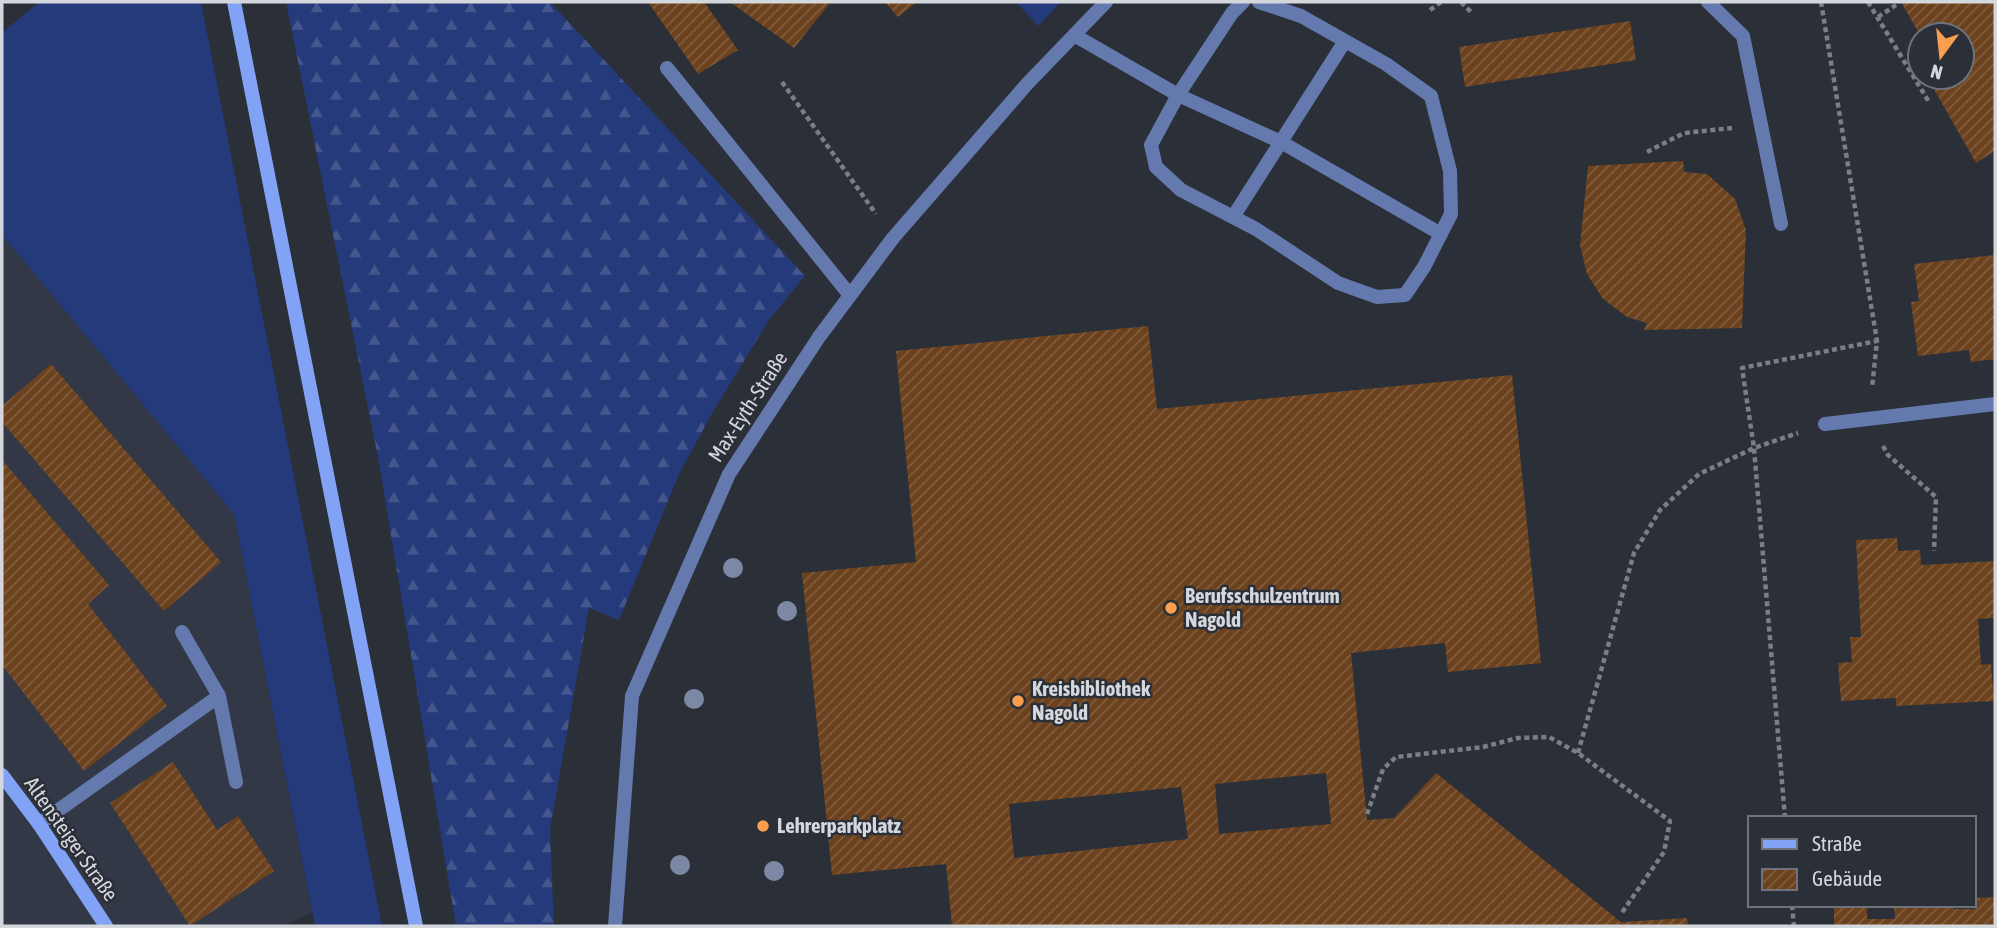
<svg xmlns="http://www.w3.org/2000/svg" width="1997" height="928" font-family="'Asap Condensed',sans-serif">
  <defs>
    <pattern id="forest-firs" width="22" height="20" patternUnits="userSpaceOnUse" patternTransform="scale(1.75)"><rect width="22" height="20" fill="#253a7a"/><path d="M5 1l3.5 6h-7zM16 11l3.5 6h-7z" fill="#44568c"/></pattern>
    <pattern id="building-hatch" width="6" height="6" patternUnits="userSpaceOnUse" patternTransform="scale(1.75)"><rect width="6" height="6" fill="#6c421e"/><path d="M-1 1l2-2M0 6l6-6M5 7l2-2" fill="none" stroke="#805d3e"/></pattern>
  </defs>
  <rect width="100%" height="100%" fill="#2b2f37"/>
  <path fill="#323845" d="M 2,185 L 233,508 L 312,912 L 284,926 L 2,926 Z"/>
  <path fill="#253a7a" d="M 39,2 L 201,2 L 382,926 L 315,926 L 234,514 L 2,235 L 2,33 Z
    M 1016,2 L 1061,2 L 1038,26 Z"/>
  <path fill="url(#forest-firs)" d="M 286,2 L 550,2 L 805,276 L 769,320 L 715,408 L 679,474 L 619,620 L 589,608 L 550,829 L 554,926 L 456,926 L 378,457 Z"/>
  <path fill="url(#building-hatch)" fill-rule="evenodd" d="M 648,2 L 704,2 L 738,50 L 698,74 Z
    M 730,2 L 825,2 L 829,4 L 794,48 Z
    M 885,2 L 917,2 L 898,17 Z
    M 1901,2 L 1995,2 L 1995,151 L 1976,163 L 1927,77 L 1962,77 L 1962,35 L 1920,35 Z
    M 1630,21 L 1636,60 L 1465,87 L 1459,47 Z
    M 1683,161 L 1684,172 L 1707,174 L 1735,199 L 1746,230 L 1742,328 L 1644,330 L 1647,323 L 1627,317 L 1603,299 L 1587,274 L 1580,245 L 1588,166 Z
    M 1995,255 L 1995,359 L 1971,362 L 1969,350 L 1918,356 L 1911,302 L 1919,301 L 1914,264 Z
    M 1148,326 L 1157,409 L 1512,375 L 1541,663 L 1448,672 L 1445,643 L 1351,653 L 1367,820 L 1394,818 L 1436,773 L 1621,922 L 1687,918 L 1688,926 L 952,926 L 946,864 L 832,875 L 802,573 L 916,562 L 896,351 ZM 1326,773 L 1331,824 L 1219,834 L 1215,784 ZM 1181,787 L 1188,839 L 1014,858 L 1009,804 Z
    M 51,364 L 221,562 L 164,611 L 2,422 L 2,406 Z
    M 2,460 L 109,585 L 88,604 L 167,706 L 84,771 L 2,665 Z
    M 1897,538 L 1898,551 L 1920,550 L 1921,565 L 1995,561 L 1995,618 L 1978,619 L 1981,665 L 1991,664 L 1994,701 L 1896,706 L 1896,698 L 1841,701 L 1838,663 L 1852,662 L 1850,637 L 1861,637 L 1856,540 Z
    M 173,762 L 217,830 L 238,816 L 274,871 L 190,926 L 110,803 Z
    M 1995,897 L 1995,926 L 1834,926 L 1834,905 L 1867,905 L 1867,919 L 1895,919 L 1894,905 L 1954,905 L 1954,909 L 1975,909 L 1975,898 Z"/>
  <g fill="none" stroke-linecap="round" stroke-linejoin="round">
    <path stroke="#7b7e85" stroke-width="4.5" stroke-dasharray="5 3.5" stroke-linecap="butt" d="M 1461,2 L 1473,14
      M 1821,2 L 1877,341 L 1872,388
      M 1868,2 L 1929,102
      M 1430,10 L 1441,2
      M 1878,17 L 1896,5
      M 782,82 L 876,214
      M 1647,152 L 1684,133 L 1732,128
      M 1883,446 L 1888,455 L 1936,497 L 1934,551
      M 1578,753 L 1634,553 L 1660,510 L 1699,474 L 1754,448 L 1798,433
      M 1367,814 L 1383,769 L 1396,757 L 1483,747 L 1518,738 L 1549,737 L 1578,753 L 1670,821 L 1664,852 L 1621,914
      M 1785,818 L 1754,448 L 1742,368 L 1877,341
      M 1792,905 L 1794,926"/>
    <path stroke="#6479ad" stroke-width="14" d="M 1708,2 L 1743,36 L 1781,224
      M 667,68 L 849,294
      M 1825,424 L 1995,404
      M 182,632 L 219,696 L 236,782
      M 39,824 L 219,696"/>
    <path stroke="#6479ad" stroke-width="14" d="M 1243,2 L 1232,13 L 1178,95 L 1151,145 L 1156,167 L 1181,190 L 1256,229 L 1338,283 L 1377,297 L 1405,295 L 1424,267 L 1451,214 L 1450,171 L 1431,96 L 1386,64 L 1301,16 L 1259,2
      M 1074,35 L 1178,95 L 1281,142 L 1441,234
      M 1233,217 L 1345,41
      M 615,926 L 632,696 L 729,474 L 819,337 L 893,238 L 1027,84 L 1106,2"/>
    <path stroke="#81a2f5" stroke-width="14" d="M 234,2 L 416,926
      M 2,775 L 39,824 L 106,926"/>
  </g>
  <g fill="#7d89a4">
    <circle cx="733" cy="568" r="10"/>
    <circle cx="787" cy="611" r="10"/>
    <circle cx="694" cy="699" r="10"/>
    <circle cx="680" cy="865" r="10"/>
    <circle cx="774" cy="871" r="10"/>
  </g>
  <g fill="#fa9f4f" stroke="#2b2f37" stroke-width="2.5">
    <circle cx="1171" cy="608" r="7"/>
    <circle cx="1018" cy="701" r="7"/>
    <circle cx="763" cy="826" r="7"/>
  </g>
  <g text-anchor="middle" stroke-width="5" stroke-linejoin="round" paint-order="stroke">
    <g font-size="21" fill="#d4d7dc" stroke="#2b2f37">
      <text transform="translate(748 407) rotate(-57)" y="7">Max-Eyth-Straße</text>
      <text transform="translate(71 839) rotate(55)" y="7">Altensteiger Straße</text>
    </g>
    <g font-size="21" font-weight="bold" fill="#d4d7dc" stroke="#2b2f37" text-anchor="start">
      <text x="1185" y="603">Berufsschulzentrum<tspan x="1185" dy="24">Nagold</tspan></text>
      <text x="1032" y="696">Kreisbibliothek<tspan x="1032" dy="24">Nagold</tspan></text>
      <text x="777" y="833">Lehrerparkplatz</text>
    </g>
  </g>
  <rect width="1997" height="928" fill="none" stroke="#d4d7dc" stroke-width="7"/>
  <rect x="1748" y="816" width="228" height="91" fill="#2b2f37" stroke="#6f7279" stroke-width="2"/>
  <rect x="1762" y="839" width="35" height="10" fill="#81a2f5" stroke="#6f7279" stroke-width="2"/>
  <text x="1812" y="851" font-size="21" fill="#d4d7dc">Straße</text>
  <rect x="1762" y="869" width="35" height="21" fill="url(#building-hatch)" stroke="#6f7279" stroke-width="2"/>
  <text x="1812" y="886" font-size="21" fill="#d4d7dc">Gebäude</text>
  <g transform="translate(1941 56) rotate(195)"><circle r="33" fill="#2b2f37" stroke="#6f7279" stroke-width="2"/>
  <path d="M0-5L12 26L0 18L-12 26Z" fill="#fa9f4f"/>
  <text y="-10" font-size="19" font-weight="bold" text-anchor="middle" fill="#d4d7dc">N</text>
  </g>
</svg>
